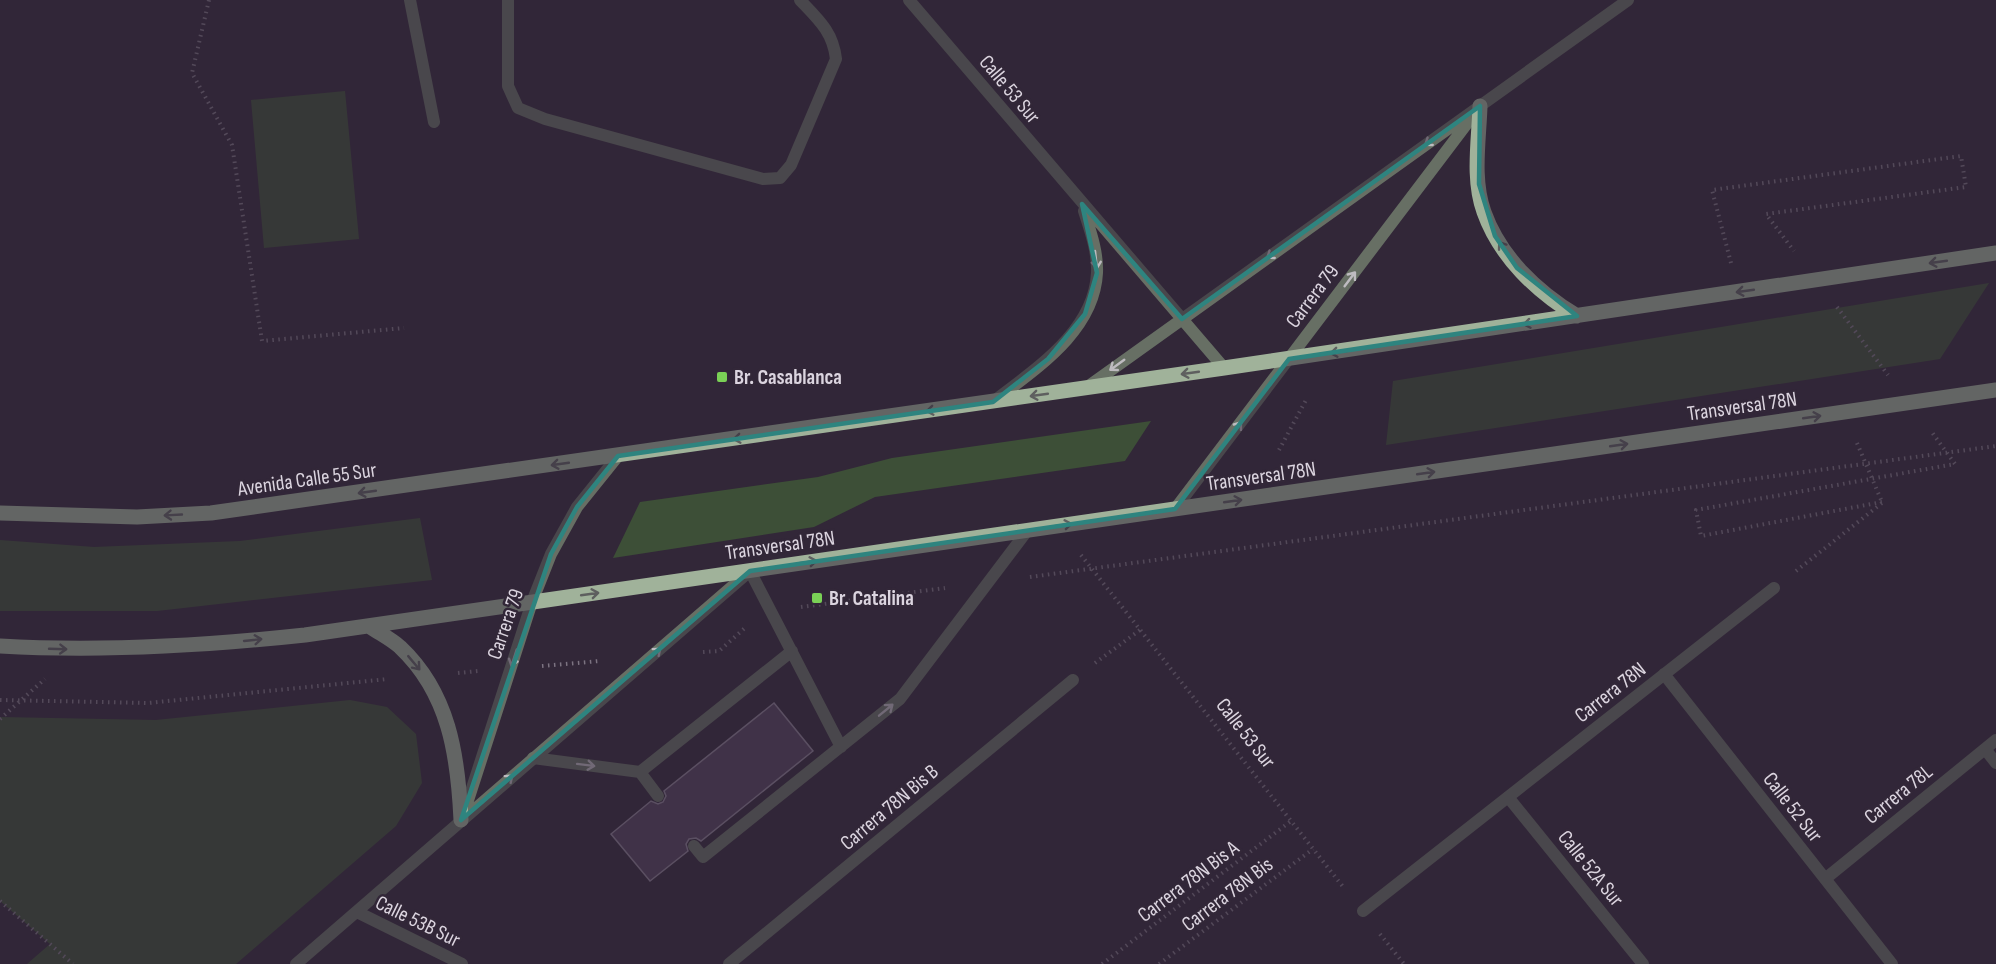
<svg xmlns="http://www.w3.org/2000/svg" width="1996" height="964" font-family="'Sofia Sans Condensed',sans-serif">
  <rect width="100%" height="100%" fill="#322738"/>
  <path fill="#3d4f37" d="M 345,91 L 359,239 L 264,248 L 251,100 Z
    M 1989,283 L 1940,359 L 1386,445 L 1393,381 Z
    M 1151,421 L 1125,461 L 875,497 L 814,527 L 613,558 L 640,502 L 818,477 L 892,458 Z
    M 420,518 L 432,580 L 157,611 L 0,611 L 0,540 L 94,547 L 240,541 Z
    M 350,700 L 387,707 L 416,734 L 422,783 L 396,826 L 236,964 L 27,964 L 50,944 L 0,901 L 0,717 L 156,720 Z"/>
  <path fill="#53425b" stroke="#8d8094" stroke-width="1.5" d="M 774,703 L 813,751 L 701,841 L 696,838 L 689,839 L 686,844 L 688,851 L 650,881 L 611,834 L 651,801 L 658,804 L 663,802 L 666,796 L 664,791 Z"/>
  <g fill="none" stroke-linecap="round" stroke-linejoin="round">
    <path stroke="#7c7381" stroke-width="4" stroke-dasharray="1.5 4.5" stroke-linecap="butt" d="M 209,0 L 192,73 L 232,145 L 262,341 L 404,328
      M 1731,263 L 1712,190 L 1961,156 L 1966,187 L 1766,214 L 1794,251
      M 1837,307 L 1888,375
      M 1857,443 L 1882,502
      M 1279,450 L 1306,400
      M 1882,502 L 1701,536 L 1696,510 L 1955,464 L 1931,431
      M 1081,555 L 1344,888
      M 1796,571 L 1882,503
      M 1030,577 L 1996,446
      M 801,607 L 945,588
      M 703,652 L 719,651 L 747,626
      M 1095,663 L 1140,630
      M 542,666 L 600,661
      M 458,673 L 478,671
      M 0,700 L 148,703 L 388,679
      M 0,719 L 45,679
      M 0,901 L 73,964
      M 1380,934 L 1404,964
      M 1102,964 L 1291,821
      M 1159,964 L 1313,849"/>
    <path stroke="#676f64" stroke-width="12" d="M 410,0 L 434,122
      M 508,0 L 508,86 L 518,108 L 545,119 L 763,179 L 780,178 L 791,165 L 836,59 C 833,32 819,20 800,0
      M 750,571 L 841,747
      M 533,758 L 640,772 L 658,796
      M 640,772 L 792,651
      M 694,846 L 703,857 L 900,699 L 1027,531"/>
    <path stroke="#676f64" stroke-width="12" d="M 1664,674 L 1892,964
      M 1985,749 L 1996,763
      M 1508,797 L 1643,964
      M 1825,879 L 1996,740
      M 1363,911 L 1774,588
      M 729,964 L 1073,680"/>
    <path stroke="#676f64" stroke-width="12" d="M 909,0 L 1224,368
      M 1086,388 L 1628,0
      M 994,401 C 1035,369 1094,332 1097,273 C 1098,252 1090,230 1084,211
      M 1175,509 L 1472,117
      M 463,816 L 532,602 L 551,554 L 577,507 L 618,456
      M 357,912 L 462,964
      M 296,964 L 750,571"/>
    <path stroke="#a0b29a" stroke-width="15" d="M 1480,106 C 1479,140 1472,179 1484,212 C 1500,257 1537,292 1577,316
      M 0,513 L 137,517 L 211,513 L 1224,368 L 1996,253
      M 369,626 C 379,633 391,639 400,647 C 449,693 458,755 461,820
      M 0,646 C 102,652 203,646 305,635 L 1996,390"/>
  </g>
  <defs><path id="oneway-shaft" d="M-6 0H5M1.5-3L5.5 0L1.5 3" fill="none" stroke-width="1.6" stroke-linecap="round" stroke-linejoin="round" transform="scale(1.5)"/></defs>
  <g stroke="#bebbc0">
    <use href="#oneway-shaft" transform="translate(1432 140) rotate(145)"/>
    <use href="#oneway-shaft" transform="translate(1274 253) rotate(145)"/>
    <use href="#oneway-shaft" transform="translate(1096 260) rotate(84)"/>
    <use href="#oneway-shaft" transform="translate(1350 279) rotate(-53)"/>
    <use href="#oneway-shaft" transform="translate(1117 365) rotate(144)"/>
    <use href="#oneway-shaft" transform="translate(1236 429) rotate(-53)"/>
    <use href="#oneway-shaft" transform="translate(654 654) rotate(-41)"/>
    <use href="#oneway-shaft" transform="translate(514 658) rotate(108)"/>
    <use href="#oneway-shaft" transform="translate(886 710) rotate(-39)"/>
    <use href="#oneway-shaft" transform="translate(586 765) rotate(7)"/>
    <use href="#oneway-shaft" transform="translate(506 781) rotate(-41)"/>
  </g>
  <g stroke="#5e5f5f">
    <use href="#oneway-shaft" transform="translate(1504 249) rotate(-125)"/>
    <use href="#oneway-shaft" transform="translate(1938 262) rotate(172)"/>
    <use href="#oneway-shaft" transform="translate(1745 291) rotate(172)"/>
    <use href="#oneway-shaft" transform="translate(1532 323) rotate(171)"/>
    <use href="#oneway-shaft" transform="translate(1339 352) rotate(172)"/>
    <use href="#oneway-shaft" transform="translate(1190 373) rotate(172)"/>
    <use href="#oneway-shaft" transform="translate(1039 395) rotate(172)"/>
    <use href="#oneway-shaft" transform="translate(935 410) rotate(172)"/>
    <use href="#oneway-shaft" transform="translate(1812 417) rotate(-8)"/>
    <use href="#oneway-shaft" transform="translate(742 438) rotate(172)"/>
    <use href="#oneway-shaft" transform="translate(1619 445) rotate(-8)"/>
    <use href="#oneway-shaft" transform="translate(560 464) rotate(172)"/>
    <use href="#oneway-shaft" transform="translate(1426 473) rotate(-8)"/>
    <use href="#oneway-shaft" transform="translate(367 492) rotate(172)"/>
    <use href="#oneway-shaft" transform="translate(1233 501) rotate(-8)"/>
    <use href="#oneway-shaft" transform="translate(173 515) rotate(177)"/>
    <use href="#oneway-shaft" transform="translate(1063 525) rotate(-8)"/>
    <use href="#oneway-shaft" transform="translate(808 562) rotate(-8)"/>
    <use href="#oneway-shaft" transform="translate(590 594) rotate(-8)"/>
    <use href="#oneway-shaft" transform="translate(253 640) rotate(-6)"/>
    <use href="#oneway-shaft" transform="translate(58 649) rotate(2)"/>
    <use href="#oneway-shaft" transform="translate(414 663) rotate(50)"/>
  </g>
  <path d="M0 0H1996V964H0ZM 1480,106 L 1479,184 L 1495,236 L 1517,268 L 1577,316 L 1289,359 L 1175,509 L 750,571 L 461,820 L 551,554 L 577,507 L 618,456 L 993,402 L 1048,359 L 1085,314 L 1097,273 L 1082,204 L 1182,319 Z" fill="#322738" fill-opacity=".55" fill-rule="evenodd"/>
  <path fill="none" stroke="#2e847f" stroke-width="4.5" stroke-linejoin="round" d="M 1480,106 L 1479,184 L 1495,236 L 1517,268 L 1577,316 L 1289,359 L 1175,509 L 750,571 L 461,820 L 551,554 L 577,507 L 618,456 L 993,402 L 1048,359 L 1085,314 L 1097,273 L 1082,204 L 1182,319 Z"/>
  <g fill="#7ad156" stroke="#322738" stroke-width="2">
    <rect x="716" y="371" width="12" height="12" rx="3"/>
    <rect x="811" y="592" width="12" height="12" rx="3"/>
  </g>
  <g text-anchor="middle" stroke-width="5" stroke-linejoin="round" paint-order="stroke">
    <g font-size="21" fill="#dbd4df" stroke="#322738">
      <text transform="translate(1010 89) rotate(50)" y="7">Calle 53 Sur</text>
      <text transform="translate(1312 296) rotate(-53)" y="7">Carrera 79</text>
      <text transform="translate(1742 406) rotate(-8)" y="7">Transversal 78N</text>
      <text transform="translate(1261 476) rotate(-8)" y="7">Transversal 78N</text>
      <text transform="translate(307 479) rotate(-8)" y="7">Avenida Calle 55 Sur</text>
      <text transform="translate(780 545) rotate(-8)" y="7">Transversal 78N</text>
      <text transform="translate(505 624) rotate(-71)" y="7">Carrera 79</text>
      <text transform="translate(1610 692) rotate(-38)" y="7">Carrera 78N</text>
      <text transform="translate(1246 733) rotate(52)" y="7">Calle 53 Sur</text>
      <text transform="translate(1898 794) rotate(-39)" y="7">Carrera 78L</text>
      <text transform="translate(889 807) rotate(-40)" y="7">Carrera 78N Bis B</text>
      <text transform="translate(1793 807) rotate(52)" y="7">Calle 52 Sur</text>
      <text transform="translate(1591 868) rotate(51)" y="7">Calle 52A Sur</text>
      <text transform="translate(1188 881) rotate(-37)" y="7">Carrera 78N Bis A</text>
      <text transform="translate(1227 894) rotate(-37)" y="7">Carrera 78N Bis</text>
      <text transform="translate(418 921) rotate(26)" y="7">Calle 53B Sur</text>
    </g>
    <g font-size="21" font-weight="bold" fill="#dbd4df" stroke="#322738" text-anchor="start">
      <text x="734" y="384">Br. Casablanca</text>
      <text x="829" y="605">Br. Catalina</text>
    </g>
  </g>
</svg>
